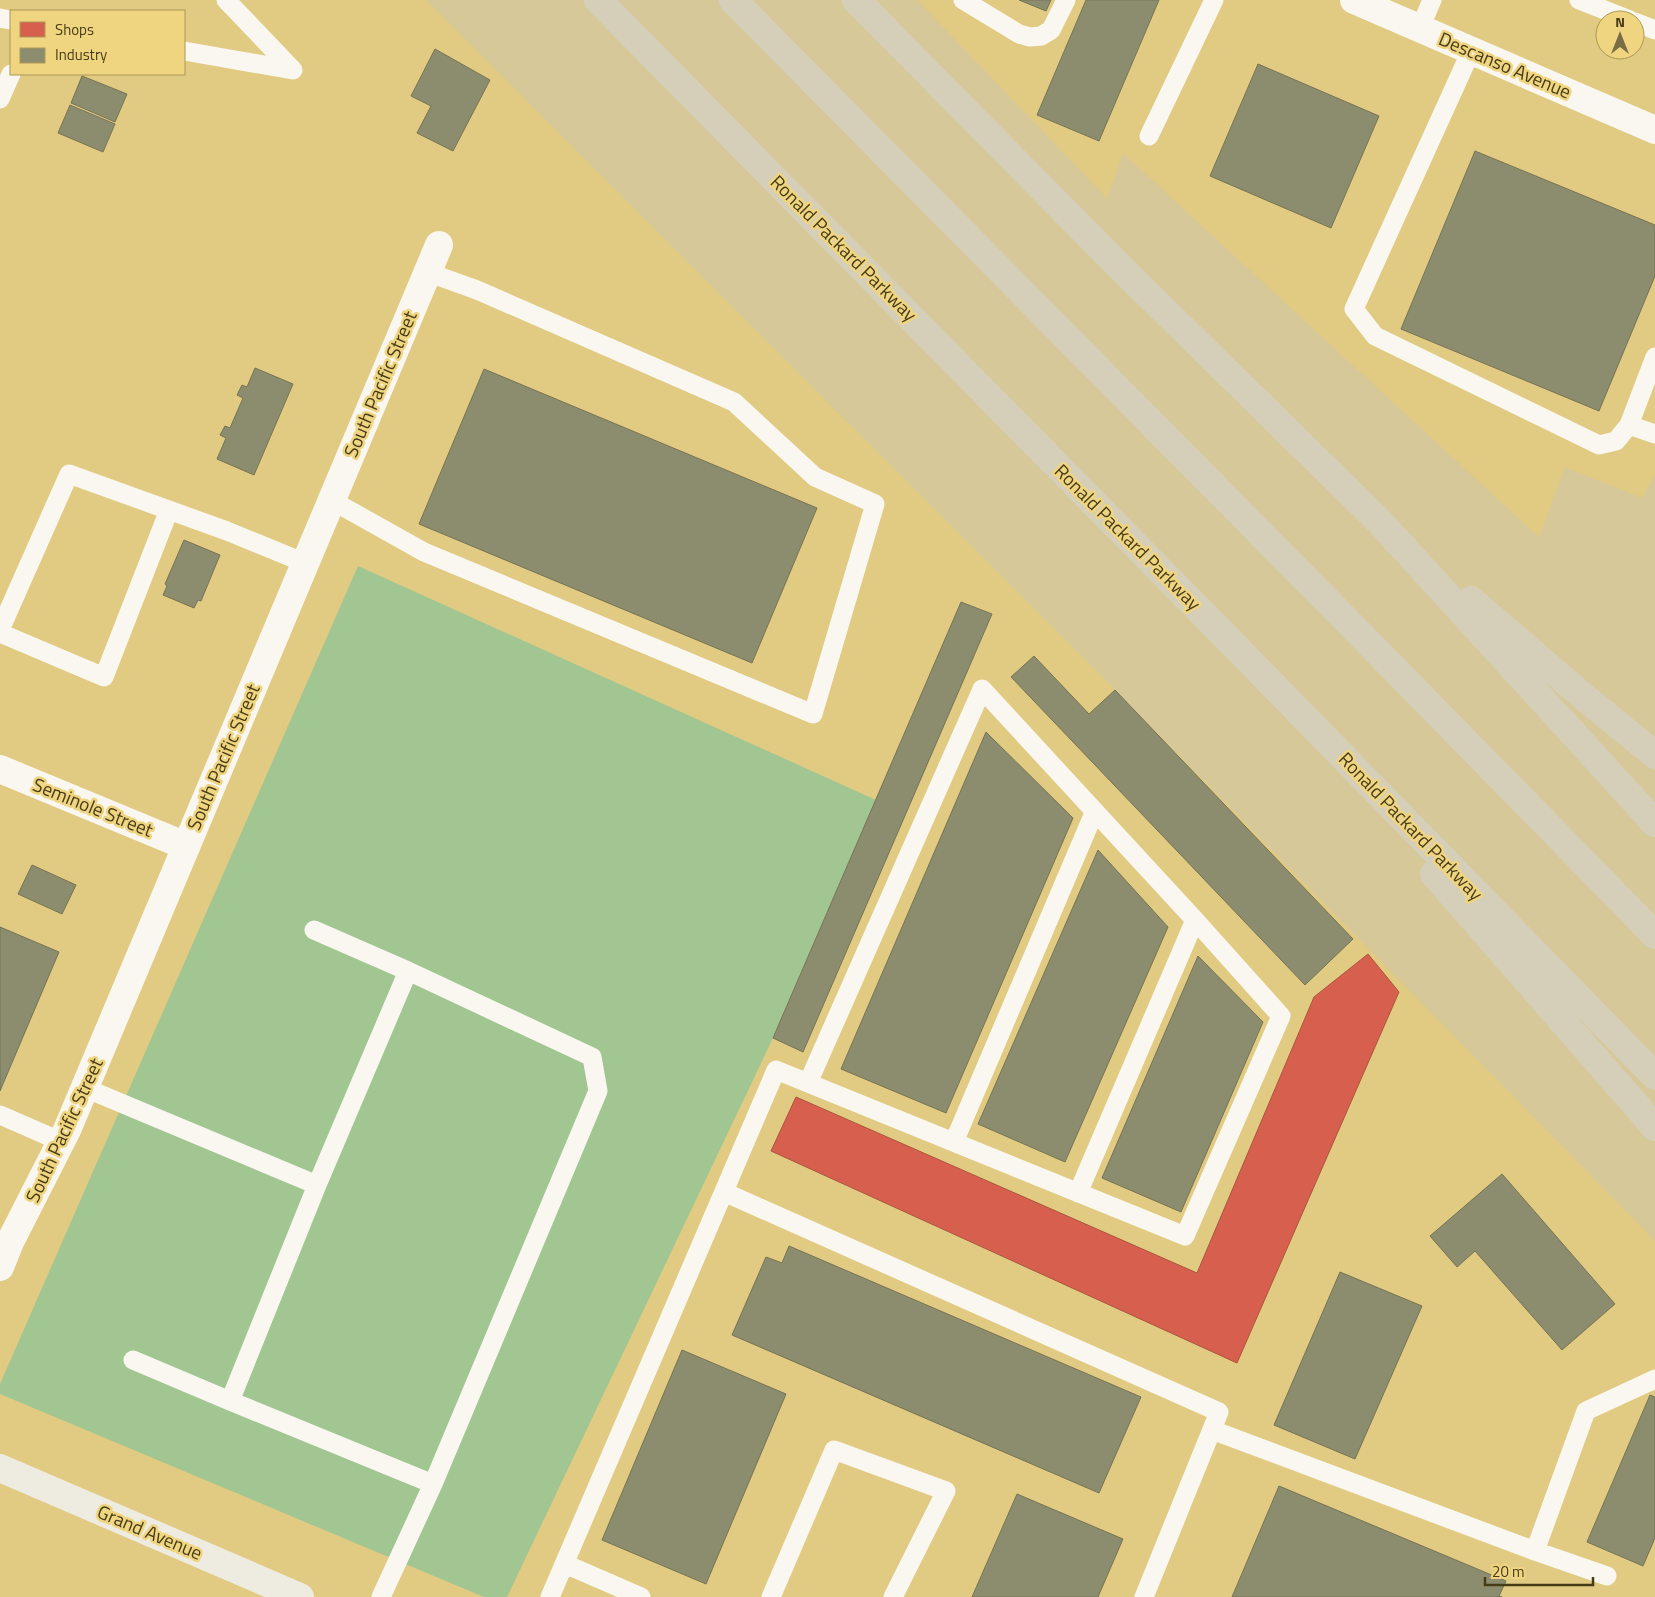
<svg xmlns="http://www.w3.org/2000/svg" width="1655" height="1597" font-family="'Titillium Web',sans-serif">
  <rect width="100%" height="100%" fill="#d7c89a"/>
  <path fill="#e1ca82" fill-rule="evenodd" d="M 0,0 L 426,0 L 1115,690 L 1655,1241 L 1655,1597 L 0,1597 ZM 11,11 L 184,11 L 184,74 L 11,74 Z
    M 917,0 L 1655,0 L 1655,475 L 1642,498 L 1565,467 L 1539,537 L 1123,153 L 1107,198 ZM 1605,20 L 1635,20 L 1635,50 L 1605,50 Z"/>
  <path fill="#a1c692" d="M 358,566 L 876,800 L 773,1038 L 507,1597 L 484,1597 L 0,1394 L 0,1384 Z"/>
  <path fill="#d6604d" stroke="#ab553d" d="M 1368,954 L 1399,992 L 1237,1363 L 771,1151 L 796,1097 L 1197,1273 L 1314,997 Z"/>
  <path fill="#8c8c6e" stroke="#777454" d="M 1019,0 L 1051,0 L 1046,11 Z
    M 1086,0 L 1159,0 L 1099,141 L 1037,115 Z
    M 435,49 L 490,80 L 453,151 L 417,133 L 431,106 L 411,96 Z
    M 1258,64 L 1379,116 L 1331,228 L 1210,176 Z
    M 82,76 L 127,94 L 115,122 L 71,103 Z
    M 70,105 L 115,124 L 103,152 L 58,133 Z
    M 1475,151 L 1655,225 L 1655,276 L 1599,411 L 1401,329 Z
    M 255,368 L 293,384 L 254,475 L 217,459 L 226,438 L 220,435 L 225,426 L 230,428 L 243,398 L 237,395 L 242,385 L 247,387 Z
    M 484,369 L 817,508 L 752,663 L 419,524 Z
    M 184,540 L 220,555 L 201,601 L 198,600 L 194,608 L 163,595 L 167,586 L 165,584 Z
    M 961,602 L 992,614 L 803,1052 L 773,1038 Z
    M 1034,656 L 1089,714 L 1115,690 L 1353,939 L 1305,985 L 1011,677 Z
    M 986,732 L 1073,818 L 946,1113 L 841,1069 Z
    M 1098,850 L 1168,927 L 1065,1162 L 978,1124 Z
    M 32,865 L 76,885 L 62,914 L 18,894 Z
    M 0,927 L 59,952 L 0,1091 Z
    M 1198,956 L 1263,1022 L 1181,1212 L 1102,1178 Z
    M 1502,1174 L 1615,1304 L 1562,1350 L 1475,1251 L 1457,1267 L 1430,1236 Z
    M 789,1246 L 1141,1397 L 1099,1493 L 732,1335 L 766,1257 L 782,1263 Z
    M 1340,1272 L 1422,1306 L 1355,1459 L 1274,1425 Z
    M 682,1350 L 786,1394 L 706,1584 L 602,1540 Z
    M 1650,1395 L 1655,1397 L 1655,1538 L 1643,1566 L 1587,1542 Z
    M 1279,1486 L 1506,1581 L 1499,1596 L 1502,1597 L 1232,1597 Z
    M 1017,1494 L 1123,1539 L 1098,1597 L 972,1597 Z"/>
  <g fill="none" stroke-linecap="round" stroke-linejoin="round">
    <path stroke="#f9f7f0" stroke-width="19" d="M 963,0 L 1019,34 L 1030,37 L 1041,36 L 1051,30 L 1066,0
      M 1579,0 L 1630,20
      M 0,18 L 11,20
      M 1635,22 L 1655,30
      M 1420,28 L 1432,0
      M 184,51 L 293,70 L 226,0
      M 1471,51 L 1354,309 L 1375,336 L 1599,445 L 1616,441 L 1629,425
      M 0,99 L 11,74
      M 1149,136 L 1214,0
      M 1655,357 L 1629,425 L 1655,434
      M 331,500 L 424,552 L 813,714 L 875,504 L 815,477 L 734,402 L 477,290 L 427,272
      M 0,630 L 69,474 L 227,531 L 305,563
      M 0,633 L 104,677 L 169,510
      M 85,1088 L 317,1185
      M 0,1115 L 62,1142
      M 954,1142 L 1094,813
      M 724,1192 L 1219,1412 L 1144,1597
      M 1078,1193 L 1195,920
      M 133,1360 L 230,1401 L 317,1185 L 408,971 L 314,930
      M 230,1401 L 433,1484
      M 1212,1430 L 1535,1551 L 1586,1411 L 1655,1379
      M 1535,1551 L 1607,1576
      M 565,1564 L 641,1597
      M 381,1597 L 433,1484 L 598,1091 L 592,1057 L 408,971
      M 550,1597 L 776,1070 C 913,1126 1049,1181 1185,1236 L 1281,1016 L 1195,920 L 982,689 L 808,1083
      M 771,1597 L 834,1450 L 946,1491 L 893,1597"/>
    <path stroke="#f9f7f0" stroke-width="28" d="M 0,769 L 186,846"/>
    <path stroke="#f9f7f0" stroke-width="28" d="M 1354,0 L 1655,130
      M 0,1267 L 10,1242 L 67,1130 L 439,245"/>
    <path stroke="#eeebe0" stroke-width="28" d="M 0,1468 L 300,1597"/>
    <path stroke="#d5cfb9" stroke-width="28" d="M 598,0 L 1225,636 L 1655,1076
      M 733,0 L 1362,636 L 1655,935
      M 856,0 L 1124,271 L 1379,521 L 1655,823
      M 1471,600 L 1584,697 L 1655,755
      M 1434,874 L 1655,1127"/>
  </g>
  <g text-anchor="middle" stroke-width="5" stroke-linejoin="round" paint-order="stroke">
    <g font-size="19" fill="#473c18" stroke="#f0d581">
      <text transform="translate(1505 65) rotate(23)" y="7">Descanso Avenue</text>
      <text transform="translate(844 248) rotate(45)" y="7">Ronald Packard Parkway</text>
      <text transform="translate(380 384) rotate(-67)" y="7">South Pacific Street</text>
      <text transform="translate(1128 537) rotate(45)" y="7">Ronald Packard Parkway</text>
      <text transform="translate(223 757) rotate(-67)" y="7">South Pacific Street</text>
      <text transform="translate(93 807) rotate(22)" y="7">Seminole Street</text>
      <text transform="translate(1411 826) rotate(46)" y="7">Ronald Packard Parkway</text>
      <text transform="translate(64 1130) rotate(-65)" y="7">South Pacific Street</text>
      <text transform="translate(150 1532) rotate(23)" y="7">Grand Avenue</text>
    </g>
  </g>
  <rect x="10" y="10" width="175" height="65" fill="#f0d581" stroke="#ac9857"/>
  <rect x="20" y="22" width="25" height="15" fill="#d6604d" stroke="#ac9857"/>
  <text x="55" y="35" font-size="15" fill="#473c18">Shops</text>
  <rect x="20" y="48" width="25" height="15" fill="#8c8c6e" stroke="#ac9857"/>
  <text x="55" y="60" font-size="15" fill="#473c18">Industry</text>
  <g transform="translate(1620 35)"><circle r="24" fill="#f0d581" stroke="#ac9857"/>
  <path d="M0-4L9 19L0 12L-9 19Z" fill="#796d46"/>
  <text y="-8" font-size="14" font-weight="bold" text-anchor="middle" fill="#473c18">N</text>
  </g>
  <path d="M1485 1577v8h108v-8" fill="none" stroke="#473c18" stroke-width="2.5"/>
  <text x="1492" y="1577" font-size="15" fill="#473c18" stroke="#f0d581" stroke-width="4" paint-order="stroke">20 m</text>
</svg>
